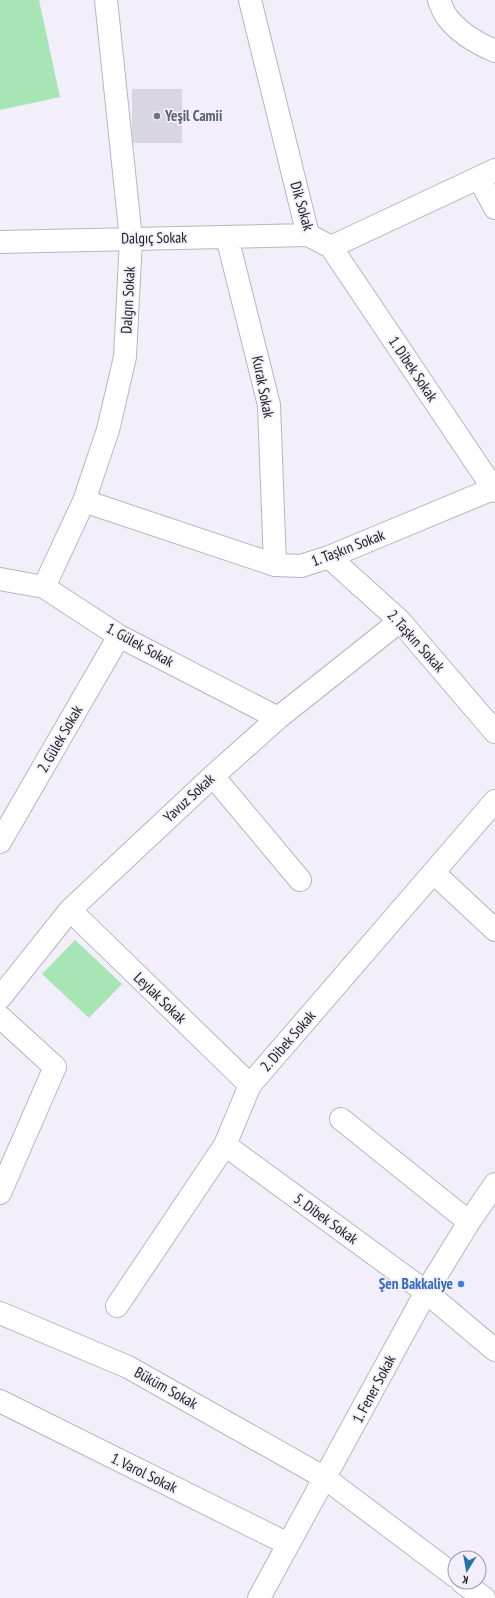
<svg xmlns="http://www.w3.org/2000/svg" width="495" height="1598" font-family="'PT Sans Narrow',sans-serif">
  <rect width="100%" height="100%" fill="#f2effb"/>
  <path fill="#a7e6b4" d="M 0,0 L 39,0 L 60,97 L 0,110 Z
    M 75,940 L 122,984 L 89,1018 L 42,974 Z"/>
  <path fill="#d9d5e1" d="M 132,89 L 182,89 L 182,143 L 132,143 Z"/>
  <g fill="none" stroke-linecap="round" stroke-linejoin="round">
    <defs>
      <path id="street" d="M 250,0 L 308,235 L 331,247 L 495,170
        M 479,178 L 495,208
        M 227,237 L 269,405 L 275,565
        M 0,242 L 308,235
        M 331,247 L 495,491
        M 84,501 L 275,565 L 301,566 L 329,557 L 495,488
        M 329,557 L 400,621 L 495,732
        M 0,579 L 44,587 L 119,636 L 278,718
        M 44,587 L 84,501 L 108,430 L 125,357 L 131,239 L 106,0
        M 213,776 L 300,880
        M 0,842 L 119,636
        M 434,873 L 495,930
        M 70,910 L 250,1085
        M 0,998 L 70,910 L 213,776 L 278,718 L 400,621
        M 0,1017 L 55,1067 L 0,1193
        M 341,1119 L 469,1222
        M 225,1145 L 426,1292 L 495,1350
        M 117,1306 L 225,1145 L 250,1085 L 495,801
        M 0,1313 L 128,1367 L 325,1478 L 455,1576
        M 0,1401 L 288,1544
        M 462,1582 L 484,1598
        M 259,1598 L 426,1292 L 469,1222 L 495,1184"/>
      <path id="secondary" d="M 439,0 C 441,5 443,12 447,17 C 459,33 476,43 495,51"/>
    </defs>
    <use href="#street" stroke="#b8b5c0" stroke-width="24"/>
    <use href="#secondary" stroke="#b8b5c0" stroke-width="24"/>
    <use href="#street" stroke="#fff" stroke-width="22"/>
    <use href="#secondary" stroke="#fff" stroke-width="22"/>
  </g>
  <circle fill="#6b7280" stroke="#f2effb" stroke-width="1.5" cx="157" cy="116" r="4"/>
  <circle fill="#3f7fe0" stroke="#f2effb" stroke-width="1.5" cx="461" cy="1284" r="4"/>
  <g text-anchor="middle" stroke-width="3.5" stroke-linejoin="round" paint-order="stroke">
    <g font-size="15" font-weight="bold" fill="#5b616d" stroke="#f2effb" text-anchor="start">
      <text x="165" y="121">Yeşil Camii</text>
    </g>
    <g font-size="15" fill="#222025" stroke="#f2effb">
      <text transform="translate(302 206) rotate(74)" y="5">Dik Sokak</text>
      <text transform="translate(154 238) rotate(-1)" y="5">Dalgıç Sokak</text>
      <text transform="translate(128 300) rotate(-87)" y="5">Dalgın Sokak</text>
      <text transform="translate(413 369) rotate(56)" y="5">1. Dibek Sokak</text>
      <text transform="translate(263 387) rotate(79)" y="5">Kurak Sokak</text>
      <text transform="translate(348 548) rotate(-21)" y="5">1. Taşkın Sokak</text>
      <text transform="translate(416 641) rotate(48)" y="5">2. Taşkın Sokak</text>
      <text transform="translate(140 645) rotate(29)" y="5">1. Gülek Sokak</text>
      <text transform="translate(60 739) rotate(-60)" y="5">2. Gülek Sokak</text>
      <text transform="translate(189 798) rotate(-43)" y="5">Yavuz Sokak</text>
      <text transform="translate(160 998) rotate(44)" y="5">Leylak Sokak</text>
      <text transform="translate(288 1041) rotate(-49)" y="5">2. Dibek Sokak</text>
      <text transform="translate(326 1219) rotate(36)" y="5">5. Dibek Sokak</text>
      <text transform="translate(166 1388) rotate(29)" y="5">Büküm Sokak</text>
      <text transform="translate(374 1389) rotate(-62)" y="5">1. Fener Sokak</text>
      <text transform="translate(144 1473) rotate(26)" y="5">1. Varol Sokak</text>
    </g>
    <g font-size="15" font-weight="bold" fill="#366cbe" stroke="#f2effb" text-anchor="end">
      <text x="453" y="1289">Şen Bakkaliye</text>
    </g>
  </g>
  <g transform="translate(467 1570) rotate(191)"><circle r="19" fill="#f2effb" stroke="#9f9ca5"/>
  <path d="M0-3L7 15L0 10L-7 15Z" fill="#2475a6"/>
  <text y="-6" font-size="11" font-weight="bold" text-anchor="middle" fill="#222025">K</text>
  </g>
</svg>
